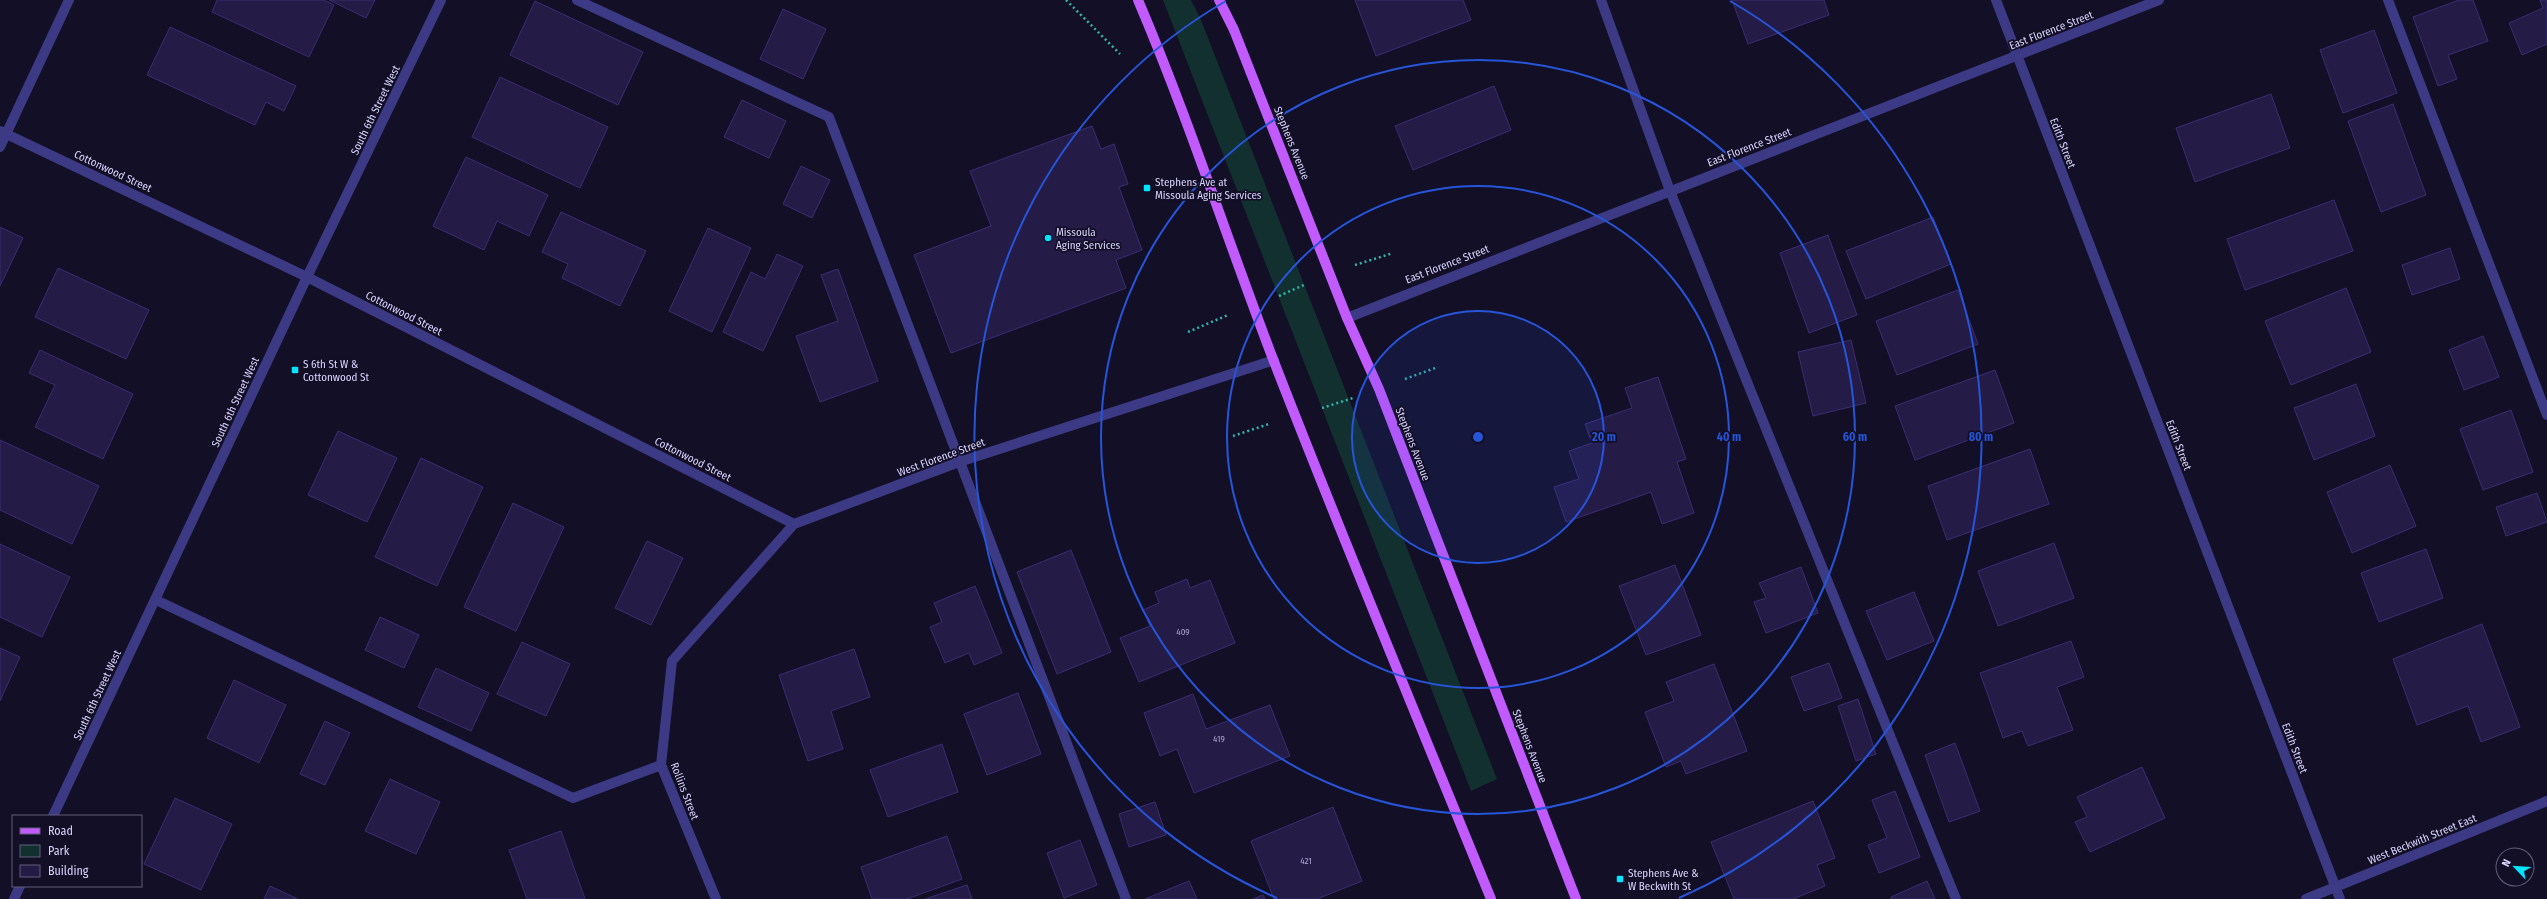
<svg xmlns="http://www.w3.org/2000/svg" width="2547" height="899" font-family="'Fira Sans Condensed',sans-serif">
  <rect width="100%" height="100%" fill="#130f26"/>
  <path fill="#12302f" d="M 1163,0 L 1191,0 L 1201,20 L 1497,779 L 1471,791 Z"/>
  <path fill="#241b47" stroke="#3b2d73" d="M 217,0 L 324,0 L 334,5 L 309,57 L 212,12 Z
    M 329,0 L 375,0 L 366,18 Z
    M 1355,0 L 1463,0 L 1471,20 L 1376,56 Z
    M 1732,0 L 1824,0 L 1829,15 L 1748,44 Z
    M 2459,0 L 2473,0 L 2488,41 L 2448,55 L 2457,79 L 2438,86 L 2413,17 Z
    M 2540,0 L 2547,0 L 2547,44 L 2522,55 L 2509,23 L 2543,8 Z
    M 535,1 L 643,52 L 618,105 L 510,55 Z
    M 783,9 L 826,29 L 803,79 L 760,59 Z
    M 170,27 L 296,86 L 284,111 L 266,102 L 255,125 L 147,75 Z
    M 2374,30 L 2397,93 L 2343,113 L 2320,50 Z
    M 500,77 L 608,127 L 580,188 L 472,137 Z
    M 1494,86 L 1511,130 L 1413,170 L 1395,126 Z
    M 2271,94 L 2290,148 L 2195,182 L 2176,128 Z
    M 742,100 L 786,121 L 769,158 L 724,137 Z
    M 2393,104 L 2426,195 L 2381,212 L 2348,121 Z
    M 1092,126 L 1101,149 L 1114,144 L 1128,184 L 1119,187 L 1142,250 L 1116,260 L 1126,288 L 951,353 L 914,255 L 991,226 L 970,171 Z
    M 466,157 L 548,195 L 529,236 L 497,221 L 484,250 L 433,226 Z
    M 801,166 L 830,180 L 812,218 L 783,204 Z
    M 2334,200 L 2353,251 L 2245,290 L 2227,239 Z
    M 561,212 L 646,251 L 620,306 L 562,278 L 568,264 L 542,252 Z
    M 1933,217 L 1951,264 L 1866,299 L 1846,251 Z
    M 0,227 L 23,238 L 0,286 Z
    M 708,228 L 751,248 L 712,332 L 669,311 Z
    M 1828,235 L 1857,315 L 1809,333 L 1780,253 Z
    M 2450,248 L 2460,279 L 2412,295 L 2402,265 Z
    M 777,254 L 803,266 L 763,351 L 723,332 L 751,272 L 765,279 Z
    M 58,268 L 149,310 L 126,359 L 35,317 Z
    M 838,269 L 878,381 L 820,402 L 796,336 L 838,321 L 821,275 Z
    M 2346,288 L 2371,352 L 2291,385 L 2265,321 Z
    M 1958,290 L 1978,344 L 1897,375 L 1876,321 Z
    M 2483,336 L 2499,377 L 2464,390 L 2449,350 Z
    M 1851,340 L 1866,403 L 1813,416 L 1798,352 Z
    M 40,350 L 133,394 L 103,459 L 35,427 L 55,385 L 29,373 Z
    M 1995,370 L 2014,423 L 1915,460 L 1895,406 Z
    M 1658,377 L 1686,459 L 1677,462 L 1694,513 L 1662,524 L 1651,492 L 1566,522 L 1554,487 L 1579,479 L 1569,451 L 1592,443 L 1585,424 L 1632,408 L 1625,388 Z
    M 2356,384 L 2375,436 L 2314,460 L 2294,408 Z
    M 2511,410 L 2533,472 L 2483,490 L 2460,429 Z
    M 338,431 L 397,458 L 367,522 L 308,495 Z
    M 0,440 L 99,486 L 72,544 L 0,510 Z
    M 2030,449 L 2049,504 L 1947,540 L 1928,486 Z
    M 421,458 L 483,487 L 437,586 L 375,557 Z
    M 2390,465 L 2416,526 L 2352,553 L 2327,492 Z
    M 2537,493 L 2547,522 L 2506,536 L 2496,507 Z
    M 513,503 L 564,527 L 516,631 L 464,607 Z
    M 647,541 L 683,558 L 651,625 L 615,608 Z
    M 2054,543 L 2074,598 L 1998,626 L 1978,571 Z
    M 0,544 L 70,577 L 42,637 L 0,617 Z
    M 2426,549 L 2443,598 L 2379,622 L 2361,573 Z
    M 1071,550 L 1111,652 L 1057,674 L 1017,572 Z
    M 1675,565 L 1701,635 L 1646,655 L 1619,586 Z
    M 1801,567 L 1818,613 L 1766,633 L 1754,602 L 1766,598 L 1759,583 Z
    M 1187,579 L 1190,588 L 1210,580 L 1235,643 L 1139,682 L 1120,638 L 1150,626 L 1143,610 L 1159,603 L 1155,592 Z
    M 975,586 L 1002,653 L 974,665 L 969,653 L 945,663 L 930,627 L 942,622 L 934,603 Z
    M 1914,592 L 1934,641 L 1887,660 L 1866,611 Z
    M 380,617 L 419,635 L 404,668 L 365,650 Z
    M 2482,624 L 2520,727 L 2481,742 L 2468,706 L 2417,725 L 2393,659 Z
    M 2071,641 L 2084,677 L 2057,687 L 2073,730 L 2028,746 L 2022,731 L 2003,738 L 1980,673 Z
    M 522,642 L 570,664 L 546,716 L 497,694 Z
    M 0,648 L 20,657 L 0,701 Z
    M 854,649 L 870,697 L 831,711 L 843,749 L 808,761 L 779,675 Z
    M 1829,663 L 1842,698 L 1804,711 L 1791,677 Z
    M 1714,664 L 1747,751 L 1686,774 L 1681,761 L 1666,767 L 1645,712 L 1674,701 L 1666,682 Z
    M 436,668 L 489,693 L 471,731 L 418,707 Z
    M 234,680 L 286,705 L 259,763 L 207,738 Z
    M 1018,693 L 1041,754 L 987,775 L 964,714 Z
    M 1193,694 L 1206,729 L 1270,705 L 1290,756 L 1194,793 L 1177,749 L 1160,756 L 1144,713 Z
    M 1858,699 L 1876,754 L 1856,761 L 1838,706 Z
    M 325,721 L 350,733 L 325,785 L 300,774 Z
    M 1955,743 L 1980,811 L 1949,822 L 1925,755 Z
    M 942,744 L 958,792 L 888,817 L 870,770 Z
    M 2142,767 L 2165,818 L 2090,852 L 2075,822 L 2087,817 L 2077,797 Z
    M 390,779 L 440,802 L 416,854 L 365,831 Z
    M 1895,791 L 1920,857 L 1879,873 L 1868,845 L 1887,838 L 1872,800 Z
    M 175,798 L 232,824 L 201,890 L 144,864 Z
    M 1813,801 L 1835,858 L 1817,865 L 1825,886 L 1793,899 L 1734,899 L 1711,842 Z
    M 1155,802 L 1166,835 L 1129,847 L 1119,814 Z
    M 1333,807 L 1362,881 L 1317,899 L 1274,899 L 1251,841 Z
    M 561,831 L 585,899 L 527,899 L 509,850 Z
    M 947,836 L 962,879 L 907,899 L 872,899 L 861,867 Z
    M 1080,840 L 1097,885 L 1064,898 L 1047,853 Z
    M 1189,881 L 1197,899 L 1145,899 Z
    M 1927,881 L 1935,899 L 1891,899 L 1891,897 Z
    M 967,885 L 972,899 L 925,899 Z
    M 270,886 L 298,899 L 264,899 Z
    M 1263,895 L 1265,899 L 1253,899 Z"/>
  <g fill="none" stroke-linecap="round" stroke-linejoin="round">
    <path stroke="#2fb8b0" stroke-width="2.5" stroke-dasharray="2 3" stroke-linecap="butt" d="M 1066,0 L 1120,54
      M 1355,265 L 1393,253
      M 1279,296 L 1304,285
      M 1188,332 L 1228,315
      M 1405,379 L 1438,367
      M 1322,408 L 1353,398
      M 1233,436 L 1269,424"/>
    <path stroke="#3d3a85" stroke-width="10" d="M 577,0 L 829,117 L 1126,899
      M 1601,0 L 1670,191 L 1956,899
      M 1996,0 L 2340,899
      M 2388,0 L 2547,415
      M 0,131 L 307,277 L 794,524
      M 0,147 L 69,0
      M 1347,318 L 2159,0
      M 156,600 L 573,798 L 661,765
      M 53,816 L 307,277 L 441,0
      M 14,899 L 20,886
      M 716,899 L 661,765 L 672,661 L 794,524 L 959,462 L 1274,360
      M 2306,899 L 2547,801"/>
    <path stroke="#c25bff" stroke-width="10" d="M 1138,0 C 1188,117 1227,239 1273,359 C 1343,540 1418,719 1491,899
      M 1219,0 L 1234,30 L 1347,318 L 1379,389 L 1576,899"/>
  </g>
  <circle cx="1478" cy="437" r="126" fill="#2655da" fill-opacity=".12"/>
  <g fill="none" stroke="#2655da" stroke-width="2">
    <circle cx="1478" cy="437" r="126"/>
    <circle cx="1478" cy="437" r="251"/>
    <circle cx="1478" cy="437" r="377"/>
    <path d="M1277 898A503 503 0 0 1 1226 1M1730 1A503 503 0 0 1 1679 898"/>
  </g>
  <g fill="#00e5ff" stroke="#130f26" stroke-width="1.5">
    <rect x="1143" y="184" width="8" height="8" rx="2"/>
    <circle cx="1048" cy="238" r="4"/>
    <rect x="291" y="366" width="8" height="8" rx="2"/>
    <rect x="1616" y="875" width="8" height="8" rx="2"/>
  </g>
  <g text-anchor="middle" stroke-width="3.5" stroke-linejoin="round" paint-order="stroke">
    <g font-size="9" fill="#aca6d1">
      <text x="1183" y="635">409</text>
      <text x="1219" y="742">419</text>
      <text x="1306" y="864">421</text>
    </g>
    <g font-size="11" fill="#d9d4ff" stroke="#130f26">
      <text transform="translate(2051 30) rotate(-21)" y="4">East Florence Street</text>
      <text transform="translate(375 110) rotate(-64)" y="4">South 6th Street West</text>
      <text transform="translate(1292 143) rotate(68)" y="4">Stephens Avenue</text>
      <text transform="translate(2063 143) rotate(69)" y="4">Edith Street</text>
      <text transform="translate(1749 147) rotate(-21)" y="4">East Florence Street</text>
      <text transform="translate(113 171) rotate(25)" y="4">Cottonwood Street</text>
      <text transform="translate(1447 264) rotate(-21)" y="4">East Florence Street</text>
      <text transform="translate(404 313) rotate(27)" y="4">Cottonwood Street</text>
      <text transform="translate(235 402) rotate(-65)" y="4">South 6th Street West</text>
      <text transform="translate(1413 444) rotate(69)" y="4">Stephens Avenue</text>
      <text transform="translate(2179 445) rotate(69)" y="4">Edith Street</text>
      <text transform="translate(941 457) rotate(-20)" y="4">West Florence Street</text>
      <text transform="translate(693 459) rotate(27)" y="4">Cottonwood Street</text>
      <text transform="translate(97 695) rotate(-65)" y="4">South 6th Street West</text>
      <text transform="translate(1530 746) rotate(69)" y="4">Stephens Avenue</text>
      <text transform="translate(2295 748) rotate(69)" y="4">Edith Street</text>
      <text transform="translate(685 791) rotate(69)" y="4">Rollins Street</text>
      <text transform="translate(2422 839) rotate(-22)" y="4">West Beckwith Street East</text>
    </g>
    <g font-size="11" fill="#d9d4ff" stroke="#130f26" text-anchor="start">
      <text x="1155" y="186">Stephens Ave at<tspan x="1155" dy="13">Missoula Aging Services</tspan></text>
      <text x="1056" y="236">Missoula<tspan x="1056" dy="13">Aging Services</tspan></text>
      <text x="303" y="368">S 6th St W &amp;<tspan x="303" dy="13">Cottonwood St</tspan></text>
      <text x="1628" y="877">Stephens Ave &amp;<tspan x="1628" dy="13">W Beckwith St</tspan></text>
    </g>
  </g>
  <circle cx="1478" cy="437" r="6" fill="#2655da" stroke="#130f26" stroke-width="2"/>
  <g font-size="12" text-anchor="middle" font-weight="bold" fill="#2655da" stroke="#130f26" stroke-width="3.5" stroke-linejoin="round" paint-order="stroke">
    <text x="1604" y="441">20 m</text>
    <text x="1729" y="441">40 m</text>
    <text x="1855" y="441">60 m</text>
    <text x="1981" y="441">80 m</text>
  </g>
  <rect x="12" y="815" width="130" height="72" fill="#130f26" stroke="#625e7d"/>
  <rect x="20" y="828" width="20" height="6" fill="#c25bff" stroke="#625e7d"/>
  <text x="48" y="835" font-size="12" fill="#d9d4ff">Road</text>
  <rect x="20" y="845" width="20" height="12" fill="#12302f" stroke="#625e7d"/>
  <text x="48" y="855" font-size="12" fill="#d9d4ff">Park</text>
  <rect x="20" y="865" width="20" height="12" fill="#241b47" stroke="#625e7d"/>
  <text x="48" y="875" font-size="12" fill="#d9d4ff">Building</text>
  <g transform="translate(2515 867) rotate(295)"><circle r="19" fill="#130f26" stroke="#625e7d"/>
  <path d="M0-3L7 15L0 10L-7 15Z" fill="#00e5ff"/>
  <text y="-6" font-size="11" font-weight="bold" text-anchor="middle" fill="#d9d4ff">N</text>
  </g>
</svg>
